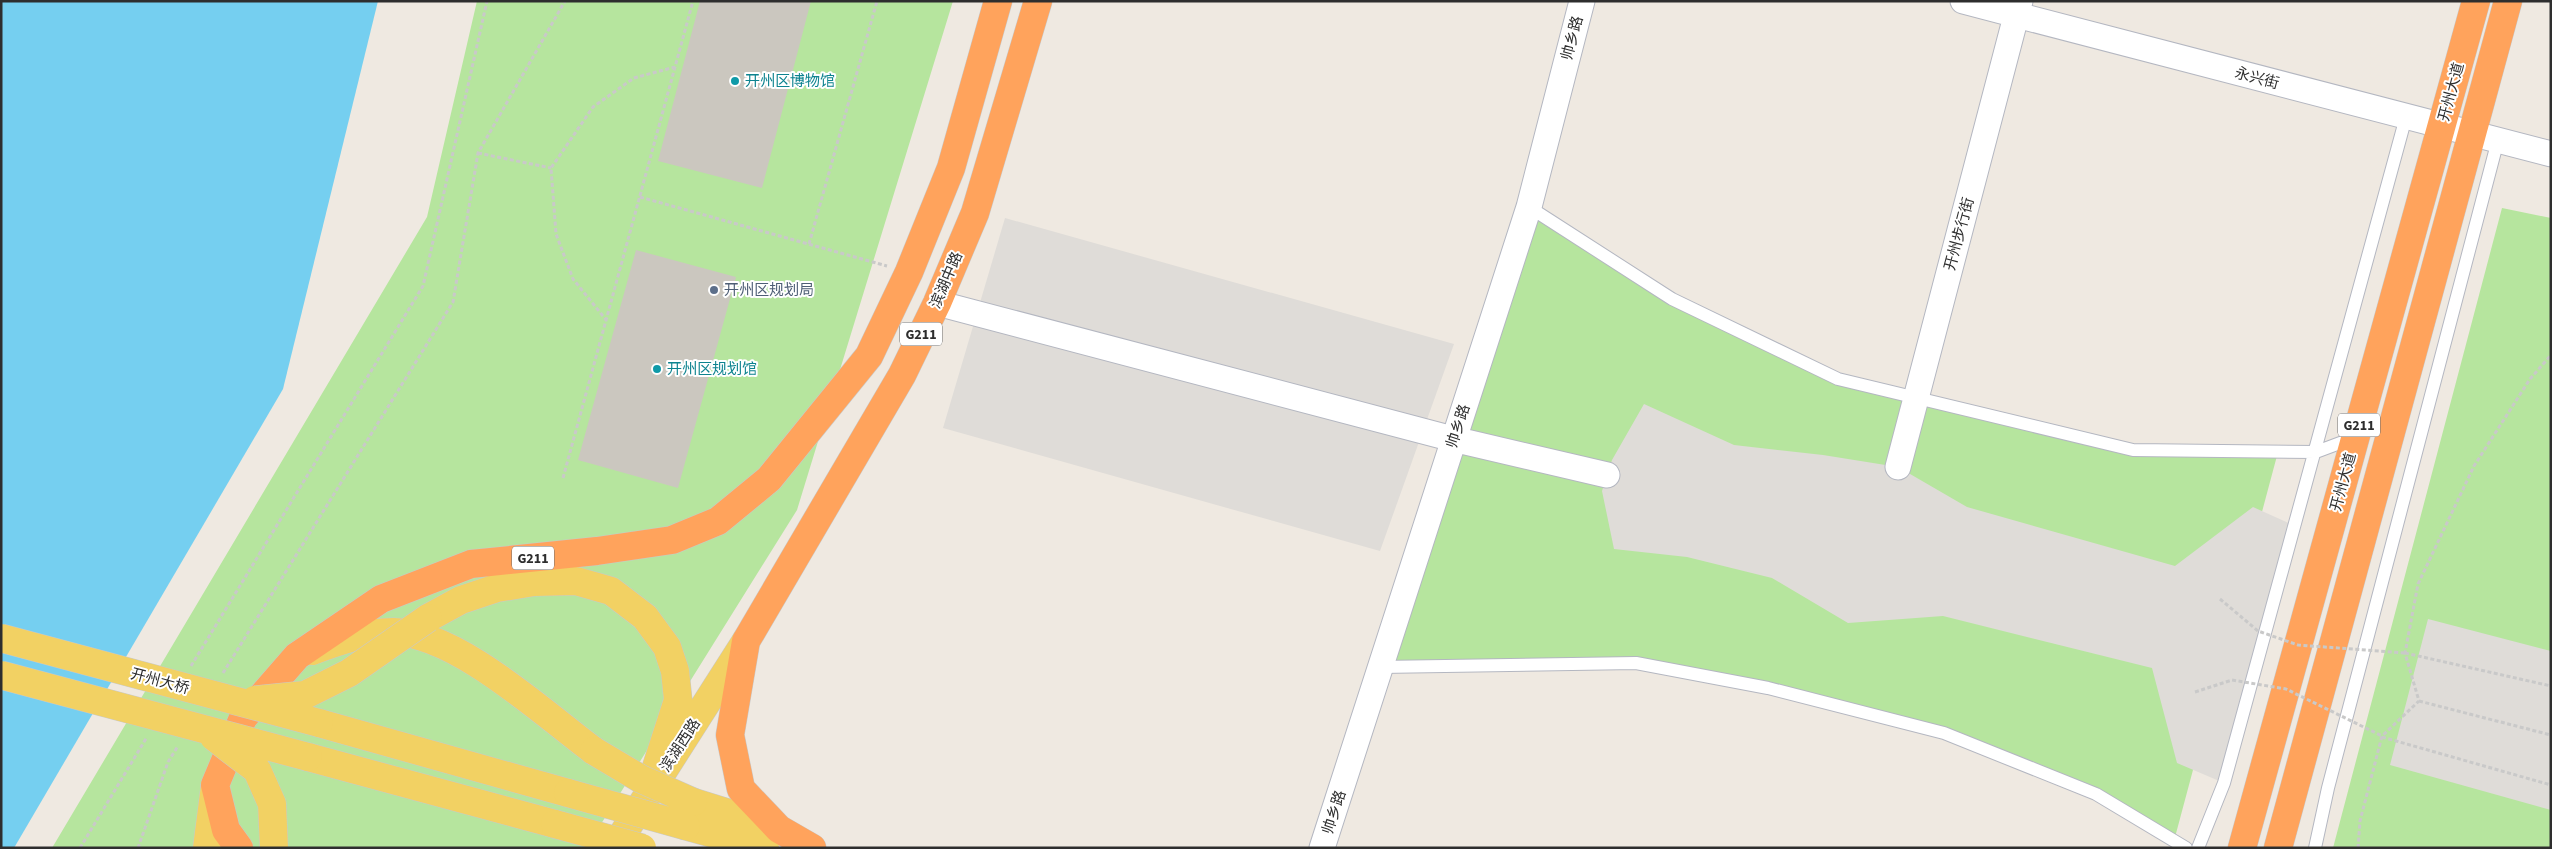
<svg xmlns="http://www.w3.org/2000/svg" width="2552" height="849" font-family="'Source Sans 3','Noto Sans SC',sans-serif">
  <rect width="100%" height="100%" fill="#efe9e1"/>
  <path fill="#b6e59e" d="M 477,1 L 953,1 L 797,510 L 586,848 L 52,848 L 427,217 Z
    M 1529,207 L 1672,299 L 1838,379 L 2133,450 L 2278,452 L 2174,841 L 2096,794 L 1944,733 L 1636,663 L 1380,667 Z
    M 2502,208 L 2551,218 L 2551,848 L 2333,848 Z"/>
  <path fill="#dfdcd8" d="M 1005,218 L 1454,344 L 1380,551 L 943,428 Z
    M 1644,404 L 1734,445 L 1823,455 L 1898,467 L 1967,507 L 2175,566 L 2253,507 L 2295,526 L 2224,783 L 2177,763 L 2152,668 L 1943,616 L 1848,623 L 1772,578 L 1687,557 L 1614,549 L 1602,491 L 1612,460 Z
    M 2428,619 L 2551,651 L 2551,810 L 2390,765 Z"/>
  <path fill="#75cff0" d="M 1,1 L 378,1 L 283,389 L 14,848 L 1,848 Z"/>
  <path fill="#cbc7bf" d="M 700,1 L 811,1 L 762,188 L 658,161 Z
    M 636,250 L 736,277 L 678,488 L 578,460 Z"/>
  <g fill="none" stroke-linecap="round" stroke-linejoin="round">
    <defs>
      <path id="lane" d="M 1529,207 L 1672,299 L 1838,379 L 2133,450 L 2316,452 L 2356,437
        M 1380,667 L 1636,663 L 1768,688 L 1944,733 L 2096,794 L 2186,848
        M 2198,848 L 2224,783 L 2406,117
        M 2315,848 L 2328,788 L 2498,140"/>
      <path id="street" d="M 1963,1 L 2551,154
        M 937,303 L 1453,439 L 1607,475
        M 1898,467 L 2020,1
        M 1322,848 L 1529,207 L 1582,1"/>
      <path id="primary" d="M 428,618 L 461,600 L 497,588 L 534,582 L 576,581 L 611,591 L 645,617 L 667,647 L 675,671 L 678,700 L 647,796
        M 312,651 C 339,641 364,632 393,632 C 456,632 544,714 594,751
        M 319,723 L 568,793
        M 308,757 L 555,824
        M 693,802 L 779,829
        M 686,826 L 765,848
        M 207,848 L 215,786
        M 614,848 L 746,641"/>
      <path id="highway" d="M 239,848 L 226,830 L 215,785 L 243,718 L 297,656 L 381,599 L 471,564 L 597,551 L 672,540 L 718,521 L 769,479 L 869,356 L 909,272 L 951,168 L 998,1
        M 812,848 L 779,829 L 741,789 L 730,735 L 746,641 L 902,375 L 937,303 L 975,213 L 1038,1
        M 2242,848 L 2476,1
        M 2278,848 L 2508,1"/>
    </defs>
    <use href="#lane" stroke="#b4b7c1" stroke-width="14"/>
    <use href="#street" stroke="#b4b7c1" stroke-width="27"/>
    <use href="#primary" stroke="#c9c9c9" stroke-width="29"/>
    <use href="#highway" stroke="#c9c9c9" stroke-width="29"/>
    <path stroke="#c9c9c9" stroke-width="3" stroke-dasharray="4 2.5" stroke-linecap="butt" d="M 478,153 L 551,168
      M 640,197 L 887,266
      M 809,244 L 877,1
      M 607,321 L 573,279 L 556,234 L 551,168 L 593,107 L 634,78 L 675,67
      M 563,478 L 693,1
      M 2405,653 L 2551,686
      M 191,666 L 423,286 L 487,1
      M 223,673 L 453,302 L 478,153 L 565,1
      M 2419,701 L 2551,735
      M 2382,737 L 2551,785
      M 80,848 L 147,737
      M 138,848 L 168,762 L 178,746
      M 2358,848 L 2360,821 L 2382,736 L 2419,701 L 2405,653 L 2418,584 L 2474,466 L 2530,379 L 2551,355"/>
    <use href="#lane" stroke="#fff" stroke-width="12"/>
    <use href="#street" stroke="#fff" stroke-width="25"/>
    <use href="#primary" stroke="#f2d163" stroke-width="28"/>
    <use href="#highway" stroke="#ffa35c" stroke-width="28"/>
    <defs>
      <path id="primary-bridge" d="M 1,638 L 319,723
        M 1,675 L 308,757
        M 255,700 L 305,695 L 349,673 L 428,618
        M 214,737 L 257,770 L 272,804 L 274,848
        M 594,751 L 641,779 L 693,802
        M 568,793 L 686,826
        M 555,824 L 642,848"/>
    </defs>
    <use href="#primary-bridge" stroke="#c9c9c9" stroke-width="29" stroke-linecap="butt"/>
    <path stroke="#c9c9c9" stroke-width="3" stroke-dasharray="4 2.5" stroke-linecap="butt" d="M 2220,599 L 2258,631 L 2298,645 L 2405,653
      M 2195,692 L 2232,680 L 2286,689 L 2382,736"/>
    <use href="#primary-bridge" stroke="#f2d163" stroke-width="28"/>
  </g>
  <g fill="#0f9aa8" stroke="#fff" stroke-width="2">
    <circle cx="735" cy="81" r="5"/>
    <circle cx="657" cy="369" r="5"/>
  </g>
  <circle fill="#5c6f8a" stroke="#fff" stroke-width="2" cx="714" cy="290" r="5"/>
  <g text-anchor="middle" stroke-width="4" stroke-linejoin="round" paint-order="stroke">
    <g fill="#fff" stroke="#6d6d6d" stroke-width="1">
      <rect x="900" y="322.5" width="42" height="23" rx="4"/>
      <rect x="2338" y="413.5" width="42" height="23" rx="4"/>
      <rect x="512" y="546.5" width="42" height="23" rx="4"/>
    </g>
    <g font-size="14" font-weight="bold" fill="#2e2e2e">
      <text x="921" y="339">G211</text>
      <text x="2359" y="430">G211</text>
      <text x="533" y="563">G211</text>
    </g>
    <g font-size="15" fill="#2e2e2e" stroke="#fff">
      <text transform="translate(1572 38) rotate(-75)" y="5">帅乡路</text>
      <text transform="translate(2257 78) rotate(15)" y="5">永兴街</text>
      <text transform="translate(2451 92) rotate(-75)" y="5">开州大道</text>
      <text transform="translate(1959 234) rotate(-75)" y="5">开州步行街</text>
      <text transform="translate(946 280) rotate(-67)" y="5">滨湖中路</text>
      <text transform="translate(1458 426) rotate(-72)" y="5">帅乡路</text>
      <text transform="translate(2343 482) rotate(-75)" y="5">开州大道</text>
      <text transform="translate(160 681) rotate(15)" y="5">开州大桥</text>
      <text transform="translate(680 745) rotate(-57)" y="5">滨湖西路</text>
      <text transform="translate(1334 812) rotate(-72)" y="5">帅乡路</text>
    </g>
    <g font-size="15" fill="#0d838f" stroke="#fff" text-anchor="start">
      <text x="745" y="86">开州区博物馆</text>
      <text x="667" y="374">开州区规划馆</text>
    </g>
    <g font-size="15" fill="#4e5e75" stroke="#fff" text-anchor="start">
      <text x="724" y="295">开州区规划局</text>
    </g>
  </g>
  <rect width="2552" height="849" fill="none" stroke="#2e2e2e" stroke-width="5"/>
</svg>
